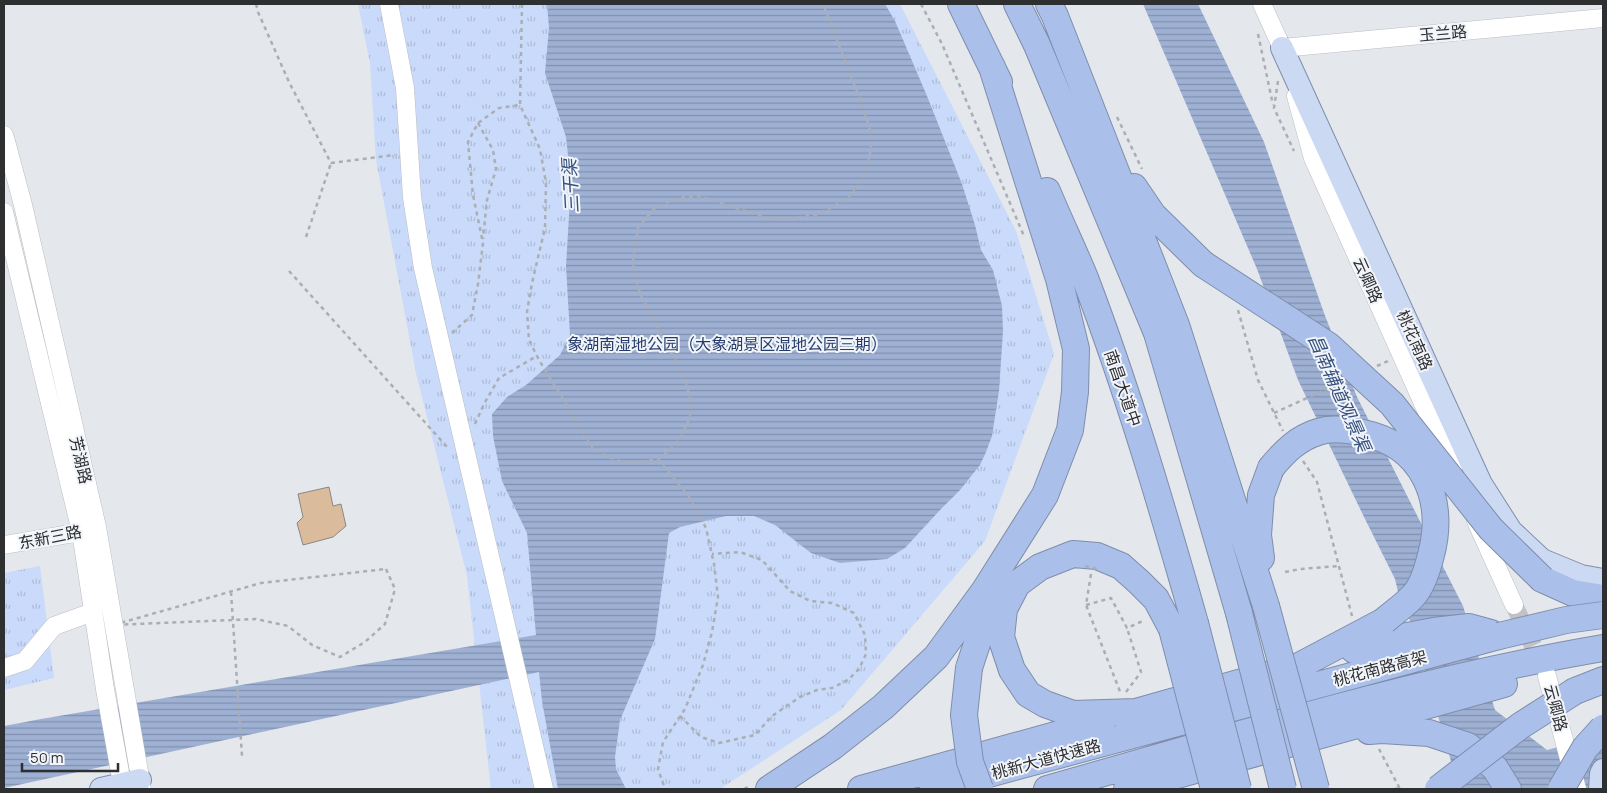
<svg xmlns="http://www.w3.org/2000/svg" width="1607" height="793" font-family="Manrope,'Noto Sans SC',sans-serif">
  <defs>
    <pattern id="grass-tufts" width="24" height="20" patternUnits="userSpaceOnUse" patternTransform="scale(1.25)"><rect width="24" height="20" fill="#c9dafa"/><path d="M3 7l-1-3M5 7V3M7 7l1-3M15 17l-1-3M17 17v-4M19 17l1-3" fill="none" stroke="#adbbd7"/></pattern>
    <pattern id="water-rules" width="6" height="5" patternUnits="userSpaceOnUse" patternTransform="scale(1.25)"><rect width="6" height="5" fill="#9eb1d4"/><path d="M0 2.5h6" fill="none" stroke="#8190ad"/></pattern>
  </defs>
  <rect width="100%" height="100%" fill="#e4e7ec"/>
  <path fill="url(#grass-tufts)" d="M 358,4 L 900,4 L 1016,231 L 1054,354 L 985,541 L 841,710 L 720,789 L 491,789 L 467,576 L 416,373 L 376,160 L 370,63 Z
    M 40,566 L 54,678 L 4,690 L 4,573 Z"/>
  <path fill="url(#water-rules)" d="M 547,4 L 885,4 L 895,21 L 927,96 L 962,184 L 975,225 L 981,250 L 993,270 L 1002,306 L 1003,331 L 999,391 L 992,436 L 986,452 L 980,465 L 960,490 L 940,510 L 905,548 L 887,559 L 840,563 L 811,553 L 775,525 L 754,516 L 726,516 L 680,527 L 669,533 L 655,639 L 620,720 L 615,757 L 616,769 L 626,789 L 558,789 L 542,701 L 539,672 L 4,788 L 4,726 L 41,719 L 536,635 L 527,533 L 502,481 L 493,436 L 492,414 L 507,397 L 526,385 L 560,355 L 570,335 L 566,266 L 571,182 L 566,137 L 545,73 L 549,28 Z
    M 1143,4 L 1198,4 L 1264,142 L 1324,313 L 1357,397 L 1463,606 L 1495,710 L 1547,750 L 1603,735 L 1603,788 L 1459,789 L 1411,622 L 1402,608 L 1395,579 L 1364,517 L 1298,380 L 1257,269 Z"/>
  <path fill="#dabb9c" stroke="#8b8783" d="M 329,487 L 333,506 L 341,504 L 346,526 L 333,537 L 303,545 L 297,523 L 303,517 L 298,494 Z"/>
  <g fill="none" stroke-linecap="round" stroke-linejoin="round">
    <path stroke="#c0c2c7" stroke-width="18" stroke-dasharray="18 9" stroke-linecap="butt" d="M 1514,605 L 1544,669"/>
    <defs>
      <path id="minor" d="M 389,4 L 405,88 L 412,197 L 423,268 L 544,789
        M 1262,4 L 1282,48 L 1285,59
        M 1282,48 L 1603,18
        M 1296,96 L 1313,158 L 1453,470
        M 4,135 L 7,145 L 23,205 L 97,527 L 142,789
        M 4,212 L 81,532 L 105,689 L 123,789
        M 1476,521 L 1514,605
        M 4,545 L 81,532 L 92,529
        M 4,668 L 25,661 L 54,626 L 93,612
        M 1547,676 L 1577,789"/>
      <path id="major" d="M 1282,48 L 1481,484 L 1511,531 L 1542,560 L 1581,576 L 1603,580
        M 101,789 L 140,780
        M 1600,789 L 1601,774 L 1603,770"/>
      <path id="highway" d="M 961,4 L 999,82
        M 1017,4 L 1037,45 L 1157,333 L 1239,613
        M 1049,4 L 1055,16 L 1176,325 L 1266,606
        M 1134,187 L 1153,215 L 1203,264
        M 1047,191 C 1059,220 1073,249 1085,278 C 1128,391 1162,507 1195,623
        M 1261,558 L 1258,535 L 1261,495 L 1271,468
        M 1542,579 L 1573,593 L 1603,598
        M 1172,629 L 1156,599 L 1139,582 L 1121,566 L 1097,556 L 1073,554 L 1040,567 L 1017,584 L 1004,609 L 1001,637 L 1012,670 L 1028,694 L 1045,704 L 1073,714 L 1136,712 L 1299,666 L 1384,621
        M 1354,650 L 1396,638 L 1434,631 L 1469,627 L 1491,633
        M 969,668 L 985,619 L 1000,590
        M 1575,691 L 1603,680
        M 1369,731 L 1382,730 L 1429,733 L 1468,746 L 1495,768 L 1508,789
        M 769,789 L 832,747 L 883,707 L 936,657 L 985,590 L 1045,495 L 1070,430 L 1075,392 L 1076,349 L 1059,279 L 992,67
        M 861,789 L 1102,722
        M 933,789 L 1499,636
        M 1047,789 C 1231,737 1415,680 1603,648
        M 1127,789 L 1504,684"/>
    </defs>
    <use href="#minor" stroke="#bbbec3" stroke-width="19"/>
    <use href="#major" stroke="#7f8daa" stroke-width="24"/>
    <use href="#highway" stroke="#7f8daa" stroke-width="28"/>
    <path stroke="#abaeb2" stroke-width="2.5" stroke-dasharray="4 4" stroke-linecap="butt" d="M 256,4 L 258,12 L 289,82 L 331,163 L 395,155
      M 522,4 L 520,105 L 540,149 L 546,183 L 545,228 L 532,283 L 527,312 L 529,340 L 539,360 L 593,448 L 608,457 L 623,462 L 639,462 L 658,459 L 669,451 L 680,439 L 688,422 L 692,406 L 685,379 L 641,296 L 634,273 L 633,259 L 638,228 L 647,217 L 656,207 L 670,201 L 684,197 L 700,196 L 763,217 L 787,219 L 820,214 L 849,197 L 867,170 L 871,148 L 870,130 L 863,107 L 823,4
      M 921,4 L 942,44 L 1024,236
      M 1258,34 L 1273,105
      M 1278,81 L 1274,108 L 1294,151
      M 1117,117 L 1142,169
      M 478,123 L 493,150 L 496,169 L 487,200 L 483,239
      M 306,237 L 331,163
      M 289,271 L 448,448
      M 1238,310 L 1258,380 L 1283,431
      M 452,333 L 472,315 L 478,284 L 483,243 L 473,195 L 468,142 L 478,123 L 499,108 L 520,105
      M 1377,366 L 1388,361
      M 1274,413 L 1340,383
      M 475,424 L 484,404 L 499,378 L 537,356
      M 658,459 L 689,497 L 706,528 L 714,564 L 718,597 L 712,632 L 703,665 L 685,709 L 663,742 L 658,769 L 665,789
      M 1303,461 L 1317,482 L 1352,616
      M 386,569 L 395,589 L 385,624 L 365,642 L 340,657 L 312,645 L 288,626 L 256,619 L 113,625 L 261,583 Z
      M 1285,572 L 1300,569 L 1339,566
      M 1091,574 L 1086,605 L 1121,694
      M 231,592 L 242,756
      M 1086,605 L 1111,598 L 1127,628 L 1145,620
      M 1126,692 L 1141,672 L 1127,628
      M 680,716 L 701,737 L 719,743 L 755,735 L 772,716 L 800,697 L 817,690 L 832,688 L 848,680 L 859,669 L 866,654 L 865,635 L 854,613 L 832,603 L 810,601 L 790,591 L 762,560 L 740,552 L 712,554
      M 1379,749 L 1400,789
      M 744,789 L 750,786
      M 1395,789 L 1399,788"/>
    <use href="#minor" stroke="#fff" stroke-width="18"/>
    <use href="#major" stroke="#ccd9f3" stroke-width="22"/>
    <use href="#highway" stroke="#aac0eb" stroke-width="26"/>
    <defs>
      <path id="highway-bridge" d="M 1203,264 L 1329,346 L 1392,404 L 1491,529 L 1542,579
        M 1271,468 C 1284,452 1298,438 1318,432 C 1332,427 1350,430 1363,433 C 1423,445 1446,499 1431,555 C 1428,567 1422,587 1413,596 C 1405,605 1393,613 1384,621
        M 1266,606 L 1316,789
        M 1239,613 L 1283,789
        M 1195,623 L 1238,789
        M 1172,629 L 1214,789
        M 1499,636 L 1566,620 L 1603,615
        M 969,668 L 964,715 L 970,762 L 980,789
        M 1438,789 L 1520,726 L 1575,691
        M 1561,789 L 1585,748 L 1603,728"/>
    </defs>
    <use href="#highway-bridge" stroke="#7f8daa" stroke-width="28" stroke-linecap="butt"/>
    <path stroke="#abaeb2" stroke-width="2.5" stroke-dasharray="4 4" stroke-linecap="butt" d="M 1085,566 L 1098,569"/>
    <use href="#highway-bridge" stroke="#aac0eb" stroke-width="26"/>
  </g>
  <g text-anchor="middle" stroke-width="4" stroke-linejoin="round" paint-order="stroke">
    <g font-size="16" fill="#2e2f31" stroke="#f1f4f9">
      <text transform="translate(1443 33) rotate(-5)" y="6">玉兰路</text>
      <text transform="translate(1368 280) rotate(66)" y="6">云卿路</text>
      <text transform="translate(1415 340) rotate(66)" y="6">桃花南路</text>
      <text transform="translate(1123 388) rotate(71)" y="6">南昌大道中</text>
      <text transform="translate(81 460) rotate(77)" y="6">芳湖路</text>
      <text transform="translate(50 537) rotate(-11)" y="6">东新三路</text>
      <text transform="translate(1380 668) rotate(-15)" y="6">桃花南路高架</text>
      <text transform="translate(1556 708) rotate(75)" y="6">云卿路</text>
      <text transform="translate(1046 759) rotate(-15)" y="6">桃新大道快速路</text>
    </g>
    <g font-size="16" fill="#253c6a" stroke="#f1f4f9">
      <text x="727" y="350">象湖南湿地公园（大象湖景区湿地公园三期）</text>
    </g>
    <g font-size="18" font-style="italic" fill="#37507f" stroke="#f1f4f9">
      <text transform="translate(571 186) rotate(-93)" y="6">三干渠</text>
      <text transform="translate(1339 393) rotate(66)" y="6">昌南辅道观景渠</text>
    </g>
  </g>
  <rect width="1607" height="793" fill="none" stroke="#2e2f31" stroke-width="10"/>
  <path d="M22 763v8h96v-8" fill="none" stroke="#2e2f31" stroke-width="2.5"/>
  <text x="30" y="763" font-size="15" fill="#2e2f31" stroke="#f1f4f9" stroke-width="4" paint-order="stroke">50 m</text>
</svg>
